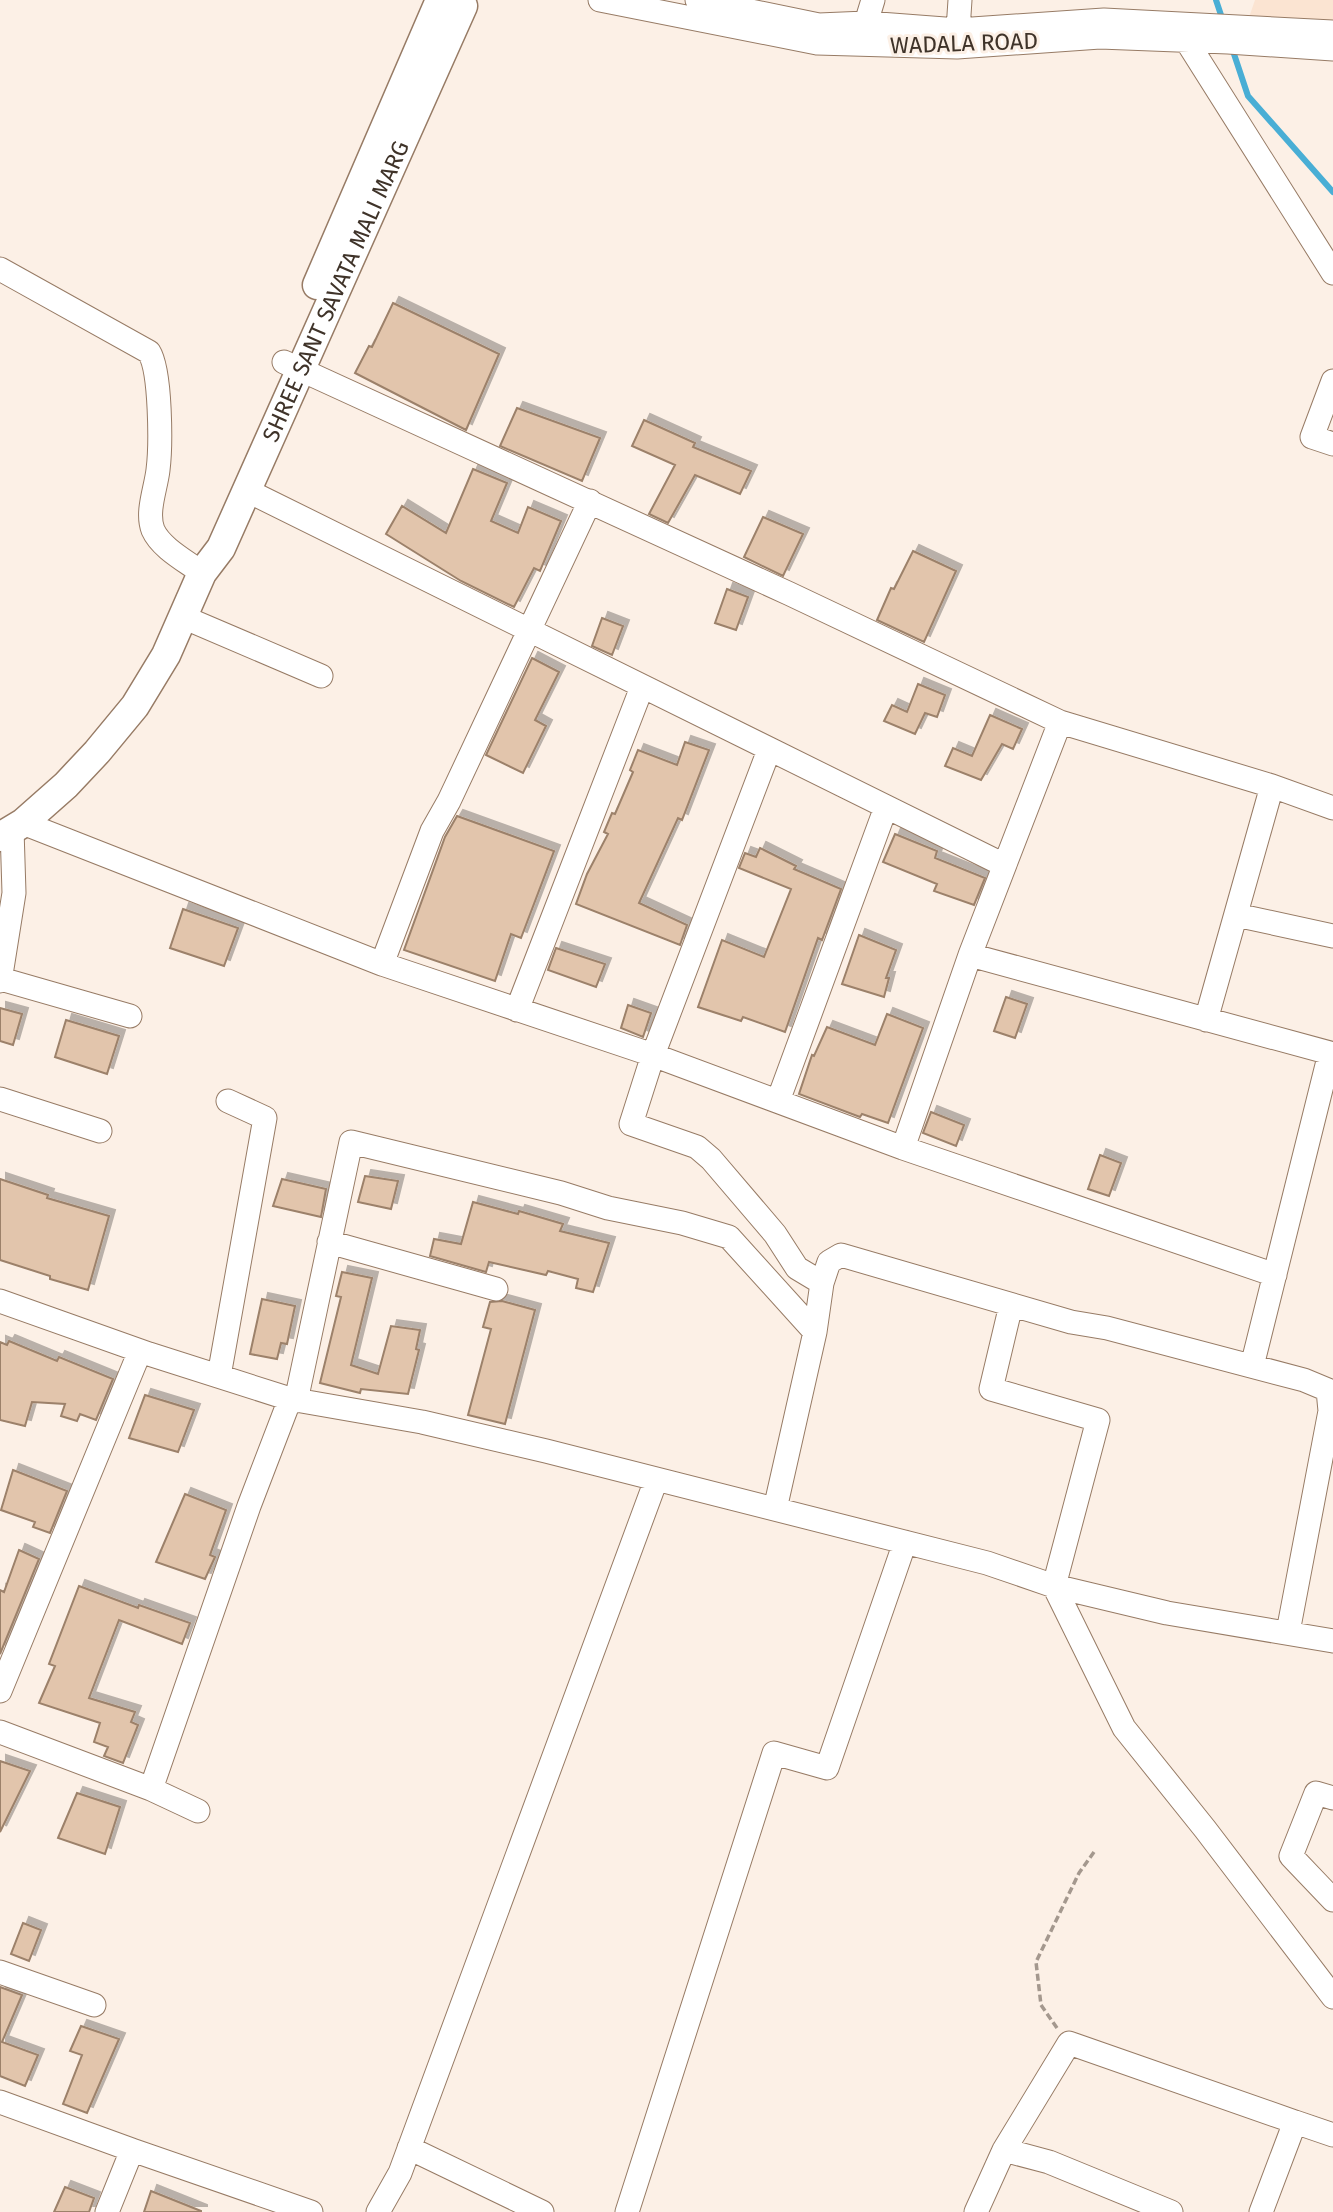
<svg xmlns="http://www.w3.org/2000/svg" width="1333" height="2212" font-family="'Fira Sans',sans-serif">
  <defs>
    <filter id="shadow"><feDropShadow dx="6" dy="-6" stdDeviation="0" flood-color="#0004"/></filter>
  </defs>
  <rect width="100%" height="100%" fill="#fcf0e6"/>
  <path fill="#fbe4d2" d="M 1255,0 L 1333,0 L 1333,23 L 1247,23 Z"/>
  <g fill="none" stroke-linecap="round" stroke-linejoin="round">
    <path stroke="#49aed5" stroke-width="6" d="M 1216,0 L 1223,21
      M 1232,48 L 1248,96 L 1333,192"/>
  </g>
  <path fill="#e2c5ac" stroke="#9c816a" stroke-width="2" filter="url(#shadow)" d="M 393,303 L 499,354 L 466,430 L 355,373 L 369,346 L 372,347 Z
    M 517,408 L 600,438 L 582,481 L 500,446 Z
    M 644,420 L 695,443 L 693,447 L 751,471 L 740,494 L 695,475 L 668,523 L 649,514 L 675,465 L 632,446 Z
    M 473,469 L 507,483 L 491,521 L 518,533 L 528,507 L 561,521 L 540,571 L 534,568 L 514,607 L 461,581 L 386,534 L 402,506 L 446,533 Z
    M 763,517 L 803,534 L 783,576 L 744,557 Z
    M 913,551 L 956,571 L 924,642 L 877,620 L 891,588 L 894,589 Z
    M 727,589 L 748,597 L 736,630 L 715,623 Z
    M 602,618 L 623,626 L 612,655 L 592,646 Z
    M 532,658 L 559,672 L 535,720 L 546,726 L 523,773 L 486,755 Z
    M 918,684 L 945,695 L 937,717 L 925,713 L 915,734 L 884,721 L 892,705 L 907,712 Z
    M 990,715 L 1022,729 L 1013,749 L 1002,744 L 981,780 L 945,766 L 953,748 L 972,756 Z
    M 685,742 L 709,750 L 682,820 L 678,818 L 639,903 L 687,925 L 680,945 L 576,904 L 587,874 L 608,834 L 604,832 L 612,813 L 615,814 L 633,772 L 630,770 L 638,750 L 677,765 Z
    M 457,816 L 554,851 L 521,938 L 511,934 L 495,981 L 404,950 L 445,837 Z
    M 895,834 L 937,851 L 935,858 L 985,878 L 974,905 L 934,891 L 937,884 L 883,862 Z
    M 760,848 L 796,866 L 794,869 L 841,889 L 822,940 L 818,938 L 785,1032 L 743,1017 L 741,1021 L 698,1007 L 722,940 L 764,957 L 791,889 L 739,868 L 745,853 L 756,857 Z
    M 183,909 L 238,928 L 224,966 L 170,948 Z
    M 859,935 L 896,950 L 886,978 L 889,978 L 884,997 L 842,984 Z
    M 556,948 L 605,964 L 596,987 L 548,970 Z
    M 1006,997 L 1027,1004 L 1015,1038 L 994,1031 Z
    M 628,1005 L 651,1013 L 643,1037 L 621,1028 Z
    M 0,1008 L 22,1014 L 13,1045 L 0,1041 Z
    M 887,1014 L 923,1028 L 888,1123 L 862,1114 L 860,1117 L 799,1094 L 812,1055 L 814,1056 L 827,1027 L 875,1045 Z
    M 66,1020 L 119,1036 L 107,1074 L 55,1057 Z
    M 931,1112 L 964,1125 L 956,1146 L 923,1133 Z
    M 1100,1155 L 1121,1163 L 1109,1196 L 1088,1189 Z
    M 365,1176 L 398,1181 L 391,1209 L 358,1202 Z
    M 0,1179 L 48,1195 L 47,1198 L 109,1216 L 88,1290 L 50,1279 L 50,1276 L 0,1260 Z
    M 282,1179 L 326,1189 L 321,1217 L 273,1206 Z
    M 473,1202 L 518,1214 L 519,1211 L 563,1224 L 560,1231 L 609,1243 L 593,1292 L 576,1288 L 578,1279 L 548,1271 L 546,1275 L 489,1262 L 486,1272 L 430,1256 L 434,1239 L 461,1244 Z
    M 342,1272 L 372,1278 L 351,1365 L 378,1374 L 391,1326 L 420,1330 L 416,1349 L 419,1350 L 408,1394 L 361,1389 L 360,1393 L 320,1383 L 341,1297 L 336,1296 Z
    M 262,1299 L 295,1306 L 287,1344 L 281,1343 L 277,1359 L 250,1354 Z
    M 502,1301 L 535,1310 L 505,1424 L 468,1415 L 491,1329 L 483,1327 L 490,1302 Z
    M 9,1341 L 57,1361 L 59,1357 L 113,1379 L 96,1420 L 80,1414 L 77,1421 L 61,1416 L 65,1404 L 32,1402 L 25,1426 L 0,1420 L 0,1342 L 7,1345 Z
    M 145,1395 L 194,1410 L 178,1452 L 129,1438 Z
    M 13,1470 L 67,1491 L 50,1533 L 33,1527 L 35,1522 L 1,1510 Z
    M 185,1494 L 226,1510 L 210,1555 L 215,1557 L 205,1579 L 156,1562 Z
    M 19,1550 L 39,1559 L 0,1654 L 0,1590 L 4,1592 Z
    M 79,1586 L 138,1608 L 139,1605 L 190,1623 L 182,1644 L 119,1620 L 89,1698 L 135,1712 L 131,1722 L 138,1725 L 123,1763 L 104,1756 L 108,1747 L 94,1742 L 100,1723 L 39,1703 L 55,1666 L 49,1664 Z
    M 0,1761 L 30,1771 L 0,1832 Z
    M 77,1793 L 120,1807 L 105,1854 L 58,1838 Z
    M 23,1923 L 41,1930 L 29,1961 L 11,1954 Z
    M 0,1987 L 22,1995 L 2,2042 L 38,2055 L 25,2086 L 0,2076 Z
    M 81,2026 L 119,2039 L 87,2113 L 63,2104 L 82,2055 L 70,2051 Z
    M 65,2187 L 94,2198 L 89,2212 L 54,2212 Z
    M 151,2191 L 201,2211 L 201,2212 L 144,2212 Z"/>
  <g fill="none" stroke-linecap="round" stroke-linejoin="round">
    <defs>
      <path id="minor" d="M 600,0 L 817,43 L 957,47 L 1100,37 L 1228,42 L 1333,49
        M 697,0 L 819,25 L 866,23 L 958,30 L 1104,20 L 1333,32
        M 866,23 L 873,0
        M 958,30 L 960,0
        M 1186,40 L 1333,273
        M 0,269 L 149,352 C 161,371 161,446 158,470 C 156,488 146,512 153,530 C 161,548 186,561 202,573
        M 284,362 L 790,594 L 1060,722 L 1272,786 L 1333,808
        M 1333,381 L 1312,437 L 1333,444
        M 246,490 L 1004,865
        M 183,617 L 321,676
        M 769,750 L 653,1055 L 631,1124 L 697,1147 L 711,1159 L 775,1234 L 797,1268 L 822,1283
        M 23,823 L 382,964 L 653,1055 L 903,1148 L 1275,1275
        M 1236,915 L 1333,936
        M 970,955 L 1330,1053 L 1252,1366
        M 382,964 L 432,831 L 449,801 L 590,501
        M 1,979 L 130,1016
        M 0,981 L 14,893 L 12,829
        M 517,1010 L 642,687
        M 1206,1020 L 1272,786
        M 0,1099 L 100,1131
        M 778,1101 L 886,807
        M 903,1148 L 970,955 L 1060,722
        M 329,1242 L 496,1289
        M 0,1301 L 149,1354 L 290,1399 L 422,1422 L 546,1451 L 987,1563 L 1054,1586 L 1167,1613 L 1333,1641
        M 1011,1305 L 991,1389 L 1098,1420 L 1054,1586 L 1124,1728 L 1205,1829 L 1333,1997
        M 219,1376 L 265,1118 L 228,1101
        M 296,1401 L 351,1142 L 561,1193 L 608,1208 L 682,1223 L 729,1237 L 815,1332 L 822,1283 L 829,1262 L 841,1255 L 1071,1322 L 1107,1328 L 1304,1380 L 1328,1390 L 1330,1411 L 1288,1632
        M 775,1509 L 815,1332
        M 0,1691 L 140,1351
        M 0,1732 L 151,1789 L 198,1811
        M 151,1789 L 249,1506 L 290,1399
        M 1333,1798 L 1316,1793 L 1291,1856 L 1333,1900
        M 0,1972 L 94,2005
        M 0,2102 L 132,2150 L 107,2212
        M 409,2148 L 542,2212
        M 132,2150 L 311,2212
        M 1004,2150 L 1049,2162 L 1171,2212
        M 378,2212 L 400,2173 L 656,1480
        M 627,2212 L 774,1753 L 827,1768 L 905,1542
        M 976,2212 L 1004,2150 L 1069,2043 L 1295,2122
        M 1261,2212 L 1295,2122 L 1333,2135"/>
      <g id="major">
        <path d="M 317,285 L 440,0"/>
        <path id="s1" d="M 0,837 L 23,823 L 66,785 L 97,752 L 135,706 L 166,655 L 202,573 L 221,548 L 463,6"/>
      </g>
    </defs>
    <use href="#minor" stroke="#977b65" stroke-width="25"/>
    <use href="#major" stroke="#977b65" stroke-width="31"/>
    <path stroke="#a4988e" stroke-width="3.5" stroke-dasharray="7 3.5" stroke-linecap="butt" d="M 1057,2028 L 1041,2005 L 1036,1962 L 1079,1873 L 1094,1852"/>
    <use href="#minor" stroke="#fff" stroke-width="23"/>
    <use href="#major" stroke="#fff" stroke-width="28"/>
  </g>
  <g text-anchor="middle" stroke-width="6" stroke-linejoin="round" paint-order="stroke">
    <g font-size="23" fill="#3f3329" stroke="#fcf0e6">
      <text transform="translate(964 43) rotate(-2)" y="8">WADALA ROAD</text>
      <text dy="8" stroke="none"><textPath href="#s1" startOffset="651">SHREE SANT SAVATA MALI MARG</textPath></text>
    </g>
  </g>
</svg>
